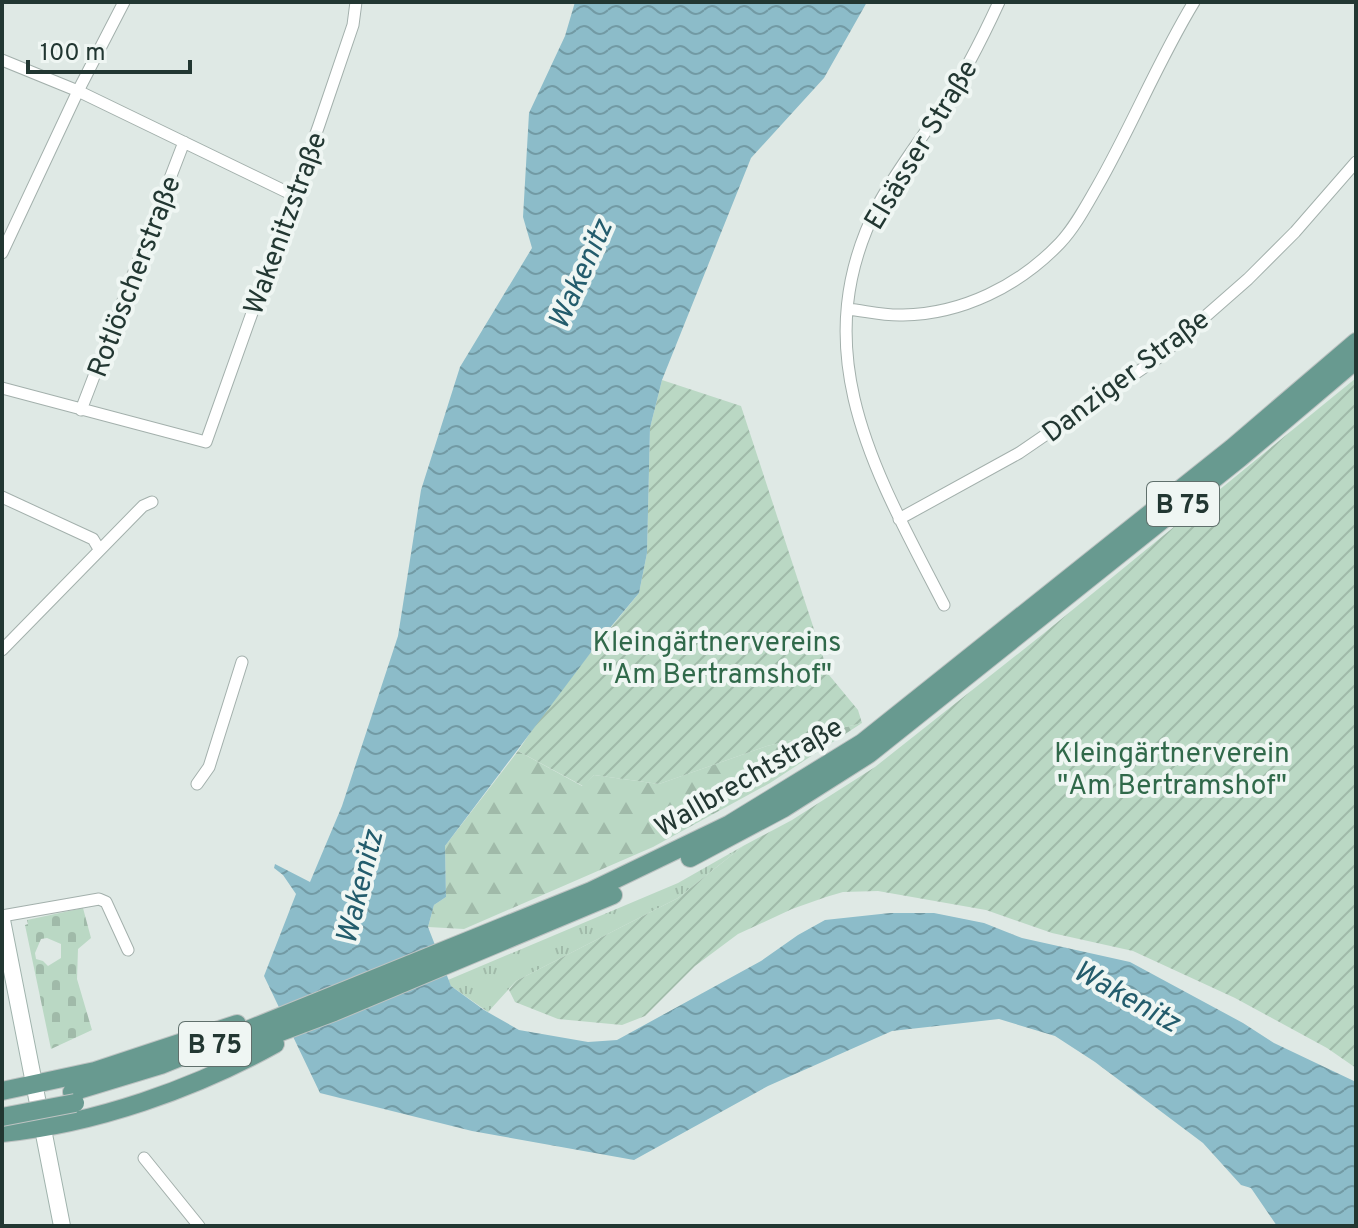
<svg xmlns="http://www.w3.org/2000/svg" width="1358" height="1228" font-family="Overpass,sans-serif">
  <defs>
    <pattern id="grass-tufts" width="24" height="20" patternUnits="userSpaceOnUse" patternTransform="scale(2)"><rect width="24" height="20" fill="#bad8c4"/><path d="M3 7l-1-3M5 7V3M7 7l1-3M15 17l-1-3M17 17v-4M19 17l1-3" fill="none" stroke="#a0baa9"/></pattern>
    <pattern id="forest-firs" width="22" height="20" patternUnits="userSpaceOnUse" patternTransform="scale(2)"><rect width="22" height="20" fill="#bad8c4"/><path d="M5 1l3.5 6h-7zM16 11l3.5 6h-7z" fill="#a0baa9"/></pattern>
    <pattern id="cemetery-stones" width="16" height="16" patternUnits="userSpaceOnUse" patternTransform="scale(2)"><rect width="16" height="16" fill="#bad8c4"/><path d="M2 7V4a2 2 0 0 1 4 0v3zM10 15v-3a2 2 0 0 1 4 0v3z" fill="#a0baa9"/></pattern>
    <pattern id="garden-furrows" width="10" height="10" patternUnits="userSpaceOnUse" patternTransform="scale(2)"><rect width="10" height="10" fill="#bad8c4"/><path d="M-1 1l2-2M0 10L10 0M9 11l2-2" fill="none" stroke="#a0baa9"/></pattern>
    <pattern id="water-waves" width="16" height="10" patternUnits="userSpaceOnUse" patternTransform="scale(2)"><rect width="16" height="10" fill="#8cbcc9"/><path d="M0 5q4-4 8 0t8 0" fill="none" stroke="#729aa4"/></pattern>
  </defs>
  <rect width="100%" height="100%" fill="#dfe9e5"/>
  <path fill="url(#grass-tufts)" d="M 743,846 L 678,898 L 516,981 L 488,1012 L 451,986 L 448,980 L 678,883 Z"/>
  <path fill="url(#forest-firs)" d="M 862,723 L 770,783 L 653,847 L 464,929 L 428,927 L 434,905 L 446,897 L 445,846 L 518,751 L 582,786 L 594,775 L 659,784 L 767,746 Z"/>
  <path fill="url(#cemetery-stones)" fill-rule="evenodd" d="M 83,908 L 91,938 L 78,949 L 77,979 L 92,1030 L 51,1049 L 25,925 L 28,924 L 27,920 ZM 47,938 L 61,944 L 61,958 L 48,966 L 43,961 L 36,959 L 35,953 L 41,939 Z"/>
  <path fill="url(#garden-furrows)" d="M 1356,378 L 1356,1068 L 1327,1048 L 1235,998 L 1133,951 L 1052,933 L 986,910 L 878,891 L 843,892 L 826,897 L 792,909 L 738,934 L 695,966 L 645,1016 L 622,1025 L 558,1019 L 515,1002 L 509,990 L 516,981 L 678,898 L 743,846 L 792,820 L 875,767 L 1043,634 Z
    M 662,380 L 741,406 L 829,675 L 858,710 L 862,723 L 767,746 L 659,784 L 594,775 L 583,786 L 518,751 L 552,700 L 639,593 L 647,553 L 650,428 Z"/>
  <path fill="url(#water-waves)" d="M 575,2 L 867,2 L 824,78 L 751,158 L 662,380 L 650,428 L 647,553 L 639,593 L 604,635 L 445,846 L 446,897 L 434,905 L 428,927 L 451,986 L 484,1010 L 519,1030 L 588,1042 L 617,1040 L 761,961 L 798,935 L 825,920 L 890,913 L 934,913 L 984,923 L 1022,938 L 1130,962 L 1243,1023 L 1274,1043 L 1356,1082 L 1356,1226 L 1277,1226 L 1251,1188 L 1241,1185 L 1203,1143 L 1095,1062 L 1055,1036 L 999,1019 L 892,1031 L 768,1086 L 634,1160 L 472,1131 L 320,1093 L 264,976 L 296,894 L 283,875 L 274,868 L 275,864 L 310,882 L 342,806 L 398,636 L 421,490 L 460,367 L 532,248 L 523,217 L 529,113 L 565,36 Z"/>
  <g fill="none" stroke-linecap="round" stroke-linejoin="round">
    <defs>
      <path id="minor" d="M 2,60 L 78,91 L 293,195
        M 2,253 L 78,91 L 124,2
        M 848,309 C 866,311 885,316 903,315 C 962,314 1019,286 1060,243 C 1075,227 1086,206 1097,187 C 1132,126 1158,61 1194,2
        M 2,388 L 206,442 L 319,125 L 353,25 L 356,2
        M 81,410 L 184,142
        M 2,497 L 93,539 L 99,549
        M 899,519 L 1019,453 L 1158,358 L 1248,279 L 1295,232 L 1356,162
        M 944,605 C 877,475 802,353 878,205 C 896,171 920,141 941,109 C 964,75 982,39 999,2
        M 2,650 L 143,506 L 152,502
        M 197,784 L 209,767 L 242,662
        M 2,916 L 99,899 L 106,902 L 128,950
        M 144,1158 L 199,1226"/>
      <path id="secondary" d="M 2,920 L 62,1226"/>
      <path id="primary" d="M 690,858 L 784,808 L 869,754 L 1240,458 L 1356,360
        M 214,1057 L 334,1012 L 613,895
        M 2,1091 L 95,1071 L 237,1024
        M 72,1092 L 161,1065 L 591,891 L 730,824 L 862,743 L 1232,448 L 1356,342
        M 2,1133 C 94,1124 194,1089 275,1044"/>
    </defs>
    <use href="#minor" stroke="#a3b0ac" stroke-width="13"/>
    <use href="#secondary" stroke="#a0b3ad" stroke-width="18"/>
    <use href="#primary" stroke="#bdc3c2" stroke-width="20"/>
    <use href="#minor" stroke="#fff" stroke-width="11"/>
    <use href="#secondary" stroke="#fff" stroke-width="16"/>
    <use href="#primary" stroke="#689a90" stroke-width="18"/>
    <defs>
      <path id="primary-bridge" d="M 2,1117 L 75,1103"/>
    </defs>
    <use href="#primary-bridge" stroke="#bdc3c2" stroke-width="20" stroke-linecap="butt"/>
    <use href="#primary-bridge" stroke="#689a90" stroke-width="18"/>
  </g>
  <g text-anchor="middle" stroke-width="8" stroke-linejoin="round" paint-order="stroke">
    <g fill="#eff6f3" stroke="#60706c" stroke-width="2">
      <rect x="1147" y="482" width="72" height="44" rx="6"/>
      <rect x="179" y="1022" width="72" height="44" rx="6"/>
    </g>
    <g font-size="26" font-weight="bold" fill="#223732">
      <text x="1183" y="513">B 75</text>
      <text x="215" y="1053">B 75</text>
    </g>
    <g font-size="28" fill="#223732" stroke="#eff6f3">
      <text transform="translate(920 144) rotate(-59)" y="10">Elsässer Straße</text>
      <text transform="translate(284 223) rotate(-70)" y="10">Wakenitzstraße</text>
      <text transform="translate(133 276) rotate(-69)" y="10">Rotlöscherstraße</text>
      <text transform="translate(1125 375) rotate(-37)" y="10">Danziger Straße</text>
      <text transform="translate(748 776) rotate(-30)" y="10">Wallbrechtstraße</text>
    </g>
    <g font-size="28" fill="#30694a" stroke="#eff6f3">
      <text x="717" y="651">Kleingärtnervereins<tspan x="717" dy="32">"Am Bertramshof"</tspan></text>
      <text x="1172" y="762">Kleingärtnerverein<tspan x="1172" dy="32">"Am Bertramshof"</tspan></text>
    </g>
    <g font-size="30" font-style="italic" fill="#235c6c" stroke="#eff6f3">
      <text transform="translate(580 274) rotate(-66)" y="10">Wakenitz</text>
      <text transform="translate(359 887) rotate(-76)" y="10">Wakenitz</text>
      <text transform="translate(1127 996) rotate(29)" y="10">Wakenitz</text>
    </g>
  </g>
  <rect width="1358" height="1228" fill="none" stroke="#223732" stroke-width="8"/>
  <path d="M28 60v12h162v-12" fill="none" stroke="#223732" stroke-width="4"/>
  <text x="40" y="60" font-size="24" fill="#223732" stroke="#eff6f3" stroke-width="6" paint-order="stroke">100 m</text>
</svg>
